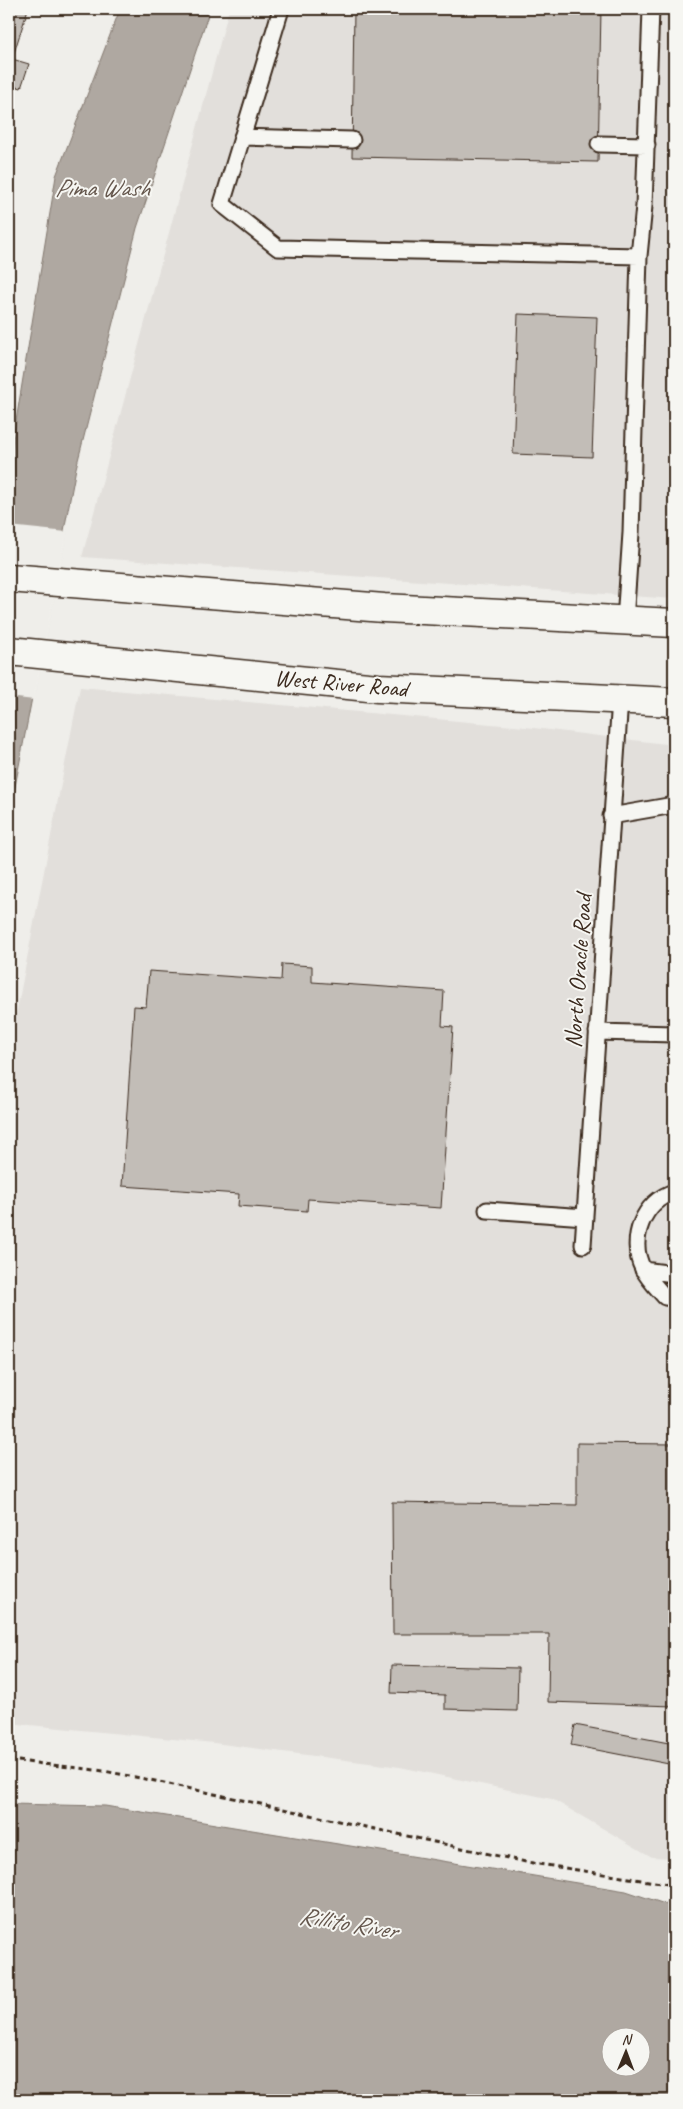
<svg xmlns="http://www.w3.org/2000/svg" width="683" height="2109" font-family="Caveat,sans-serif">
  <rect width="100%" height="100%" fill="#efeeea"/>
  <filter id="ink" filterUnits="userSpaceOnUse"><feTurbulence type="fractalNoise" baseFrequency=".02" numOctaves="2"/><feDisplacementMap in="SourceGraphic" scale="10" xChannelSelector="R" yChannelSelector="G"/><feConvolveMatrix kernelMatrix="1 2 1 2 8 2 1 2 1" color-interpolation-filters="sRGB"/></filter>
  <g filter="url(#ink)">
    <path fill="#e2dfdb" d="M 229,9 L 674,9 L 674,599 L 82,557 Z
      M 80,687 L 525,727 L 674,745 L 674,1858 L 652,1857 L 552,1799 L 400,1767 L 214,1743 L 9,1723 L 9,1260 L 13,1193 L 9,1192 L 9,1051 Z"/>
    <path fill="#afa8a1" stroke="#81766d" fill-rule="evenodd" d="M 120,9 L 210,9 L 137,228 L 76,468 L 9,818 L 9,464 L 56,176 Z
      M 9,1804 L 105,1806 L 626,1891 L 674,1907 L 674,2100 L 9,2100 ZM 610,2036 L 640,2036 L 640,2066 L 610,2066 Z"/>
    <path fill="#efeeea" d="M 9,526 L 67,532 L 34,700 L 9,697 Z"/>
    <path fill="#c2bdb7" stroke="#3b2a1e" d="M 9,9 L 28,9 L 12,59 L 29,64 L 21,88 L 9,84 Z
      M 354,9 L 601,9 L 598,162 L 352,157 Z
      M 518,314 L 597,317 L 592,457 L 513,454 Z
      M 282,964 L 312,966 L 312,982 L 444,991 L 442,1026 L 453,1027 L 441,1208 L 308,1199 L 307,1211 L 238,1206 L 239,1194 L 122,1186 L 134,1006 L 146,1007 L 149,971 L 281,980 Z
      M 577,1443 L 674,1444 L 674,1706 L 548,1702 L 549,1634 L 393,1634 L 392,1502 L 577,1505 Z
      M 392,1665 L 518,1668 L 517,1711 L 445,1709 L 445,1695 L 391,1693 Z
      M 575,1725 L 674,1744 L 674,1765 L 571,1745 Z"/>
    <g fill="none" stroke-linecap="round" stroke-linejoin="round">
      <defs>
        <path id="lane" d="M 281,9 L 222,204 L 278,248 L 639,256
          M 242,137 L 352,140
          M 599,144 L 647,145
          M 625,621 L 631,533 L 639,256 L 644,206 L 651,9
          M 611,816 L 674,805
          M 597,1032 L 674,1034
          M 674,1192 C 643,1201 628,1240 643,1269 C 648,1279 658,1289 665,1297 L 674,1298
          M 487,1210 L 585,1217
          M 583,1245 L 620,699
          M 643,1270 L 674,1274"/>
        <path id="primary" d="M 9,578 L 384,608 L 674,623
          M 9,651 L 378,688 L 674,702"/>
      </defs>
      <use href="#lane" stroke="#3b2a1e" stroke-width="19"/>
      <use href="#primary" stroke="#3b2a1e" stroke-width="31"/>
      <path stroke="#3b2a1e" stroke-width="3" stroke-dasharray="5 4" stroke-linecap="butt" d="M 9,1760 L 104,1771 L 155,1781 L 526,1862 L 674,1885"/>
      <use href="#lane" stroke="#f6f6f2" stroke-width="15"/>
      <use href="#primary" stroke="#f6f6f2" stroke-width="28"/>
    </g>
  </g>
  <g text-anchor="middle" stroke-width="4" stroke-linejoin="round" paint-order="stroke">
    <g font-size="24" fill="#3b2a1e" stroke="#f6f6f2">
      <text transform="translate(341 683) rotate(5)" y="8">West River Road</text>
      <text transform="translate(578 971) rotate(-86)" y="8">North Oracle Road</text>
    </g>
    <g font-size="25" font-style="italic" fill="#64564c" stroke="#f6f6f2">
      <text x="102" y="196">Pima Wash</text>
      <text transform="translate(348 1922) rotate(9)" y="9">Rillito River</text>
    </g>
  </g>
  <rect width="683" height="2109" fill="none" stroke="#f6f6f2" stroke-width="30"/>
  <rect x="15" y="15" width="653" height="2079" fill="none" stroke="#3b2a1e" stroke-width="2" filter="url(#ink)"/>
  <g transform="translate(626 2052) rotate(1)"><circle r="24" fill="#f6f6f2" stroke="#aba49d"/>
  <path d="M0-4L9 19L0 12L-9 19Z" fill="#3b2a1e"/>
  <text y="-8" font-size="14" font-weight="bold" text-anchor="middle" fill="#3b2a1e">N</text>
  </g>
</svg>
